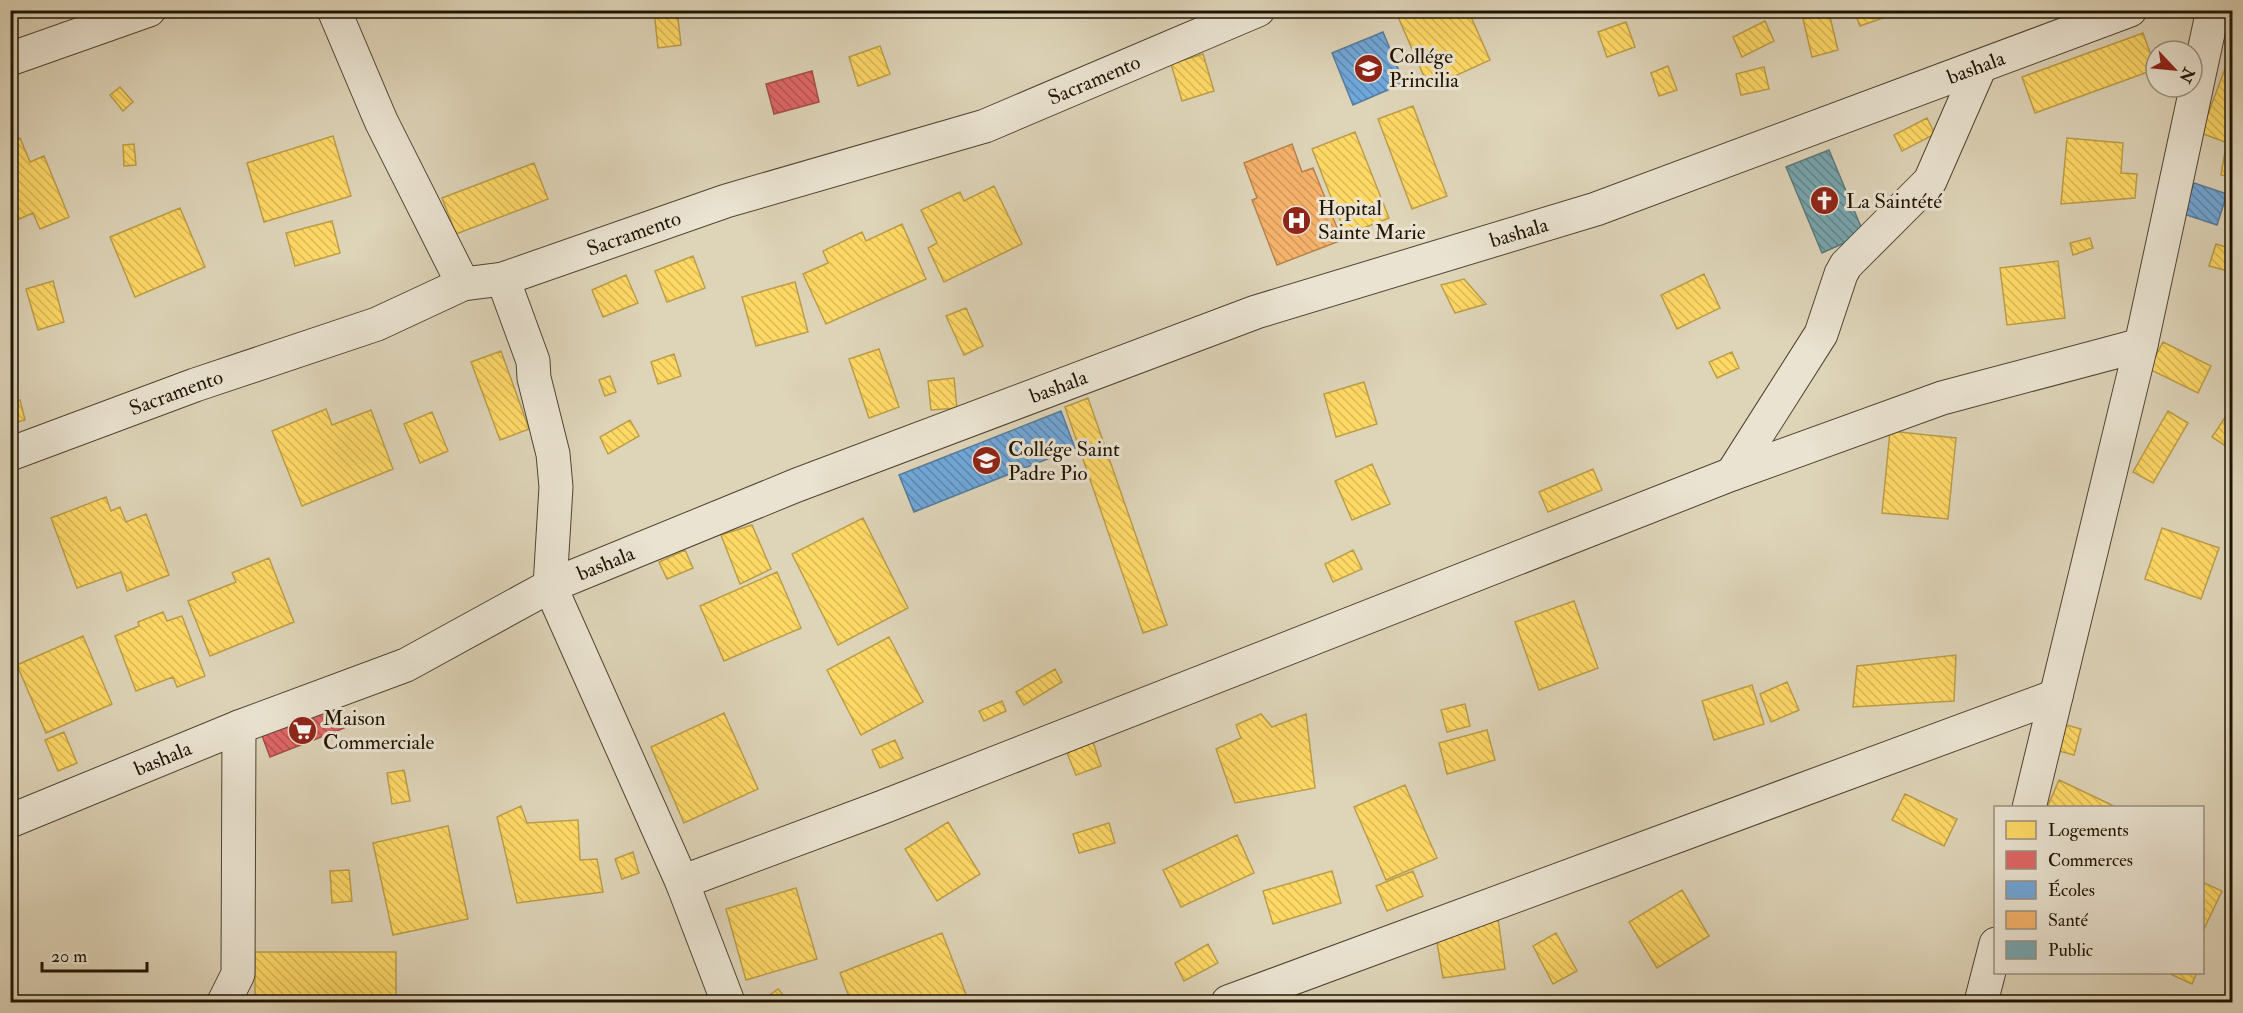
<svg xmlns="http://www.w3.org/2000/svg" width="2243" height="1013" font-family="'IM FELL Double Pica',serif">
  <defs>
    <pattern id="homes-back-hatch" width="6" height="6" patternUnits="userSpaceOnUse" patternTransform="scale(1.5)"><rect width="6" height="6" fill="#ffd966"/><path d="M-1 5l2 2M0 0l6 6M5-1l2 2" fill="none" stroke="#dab957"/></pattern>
    <pattern id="shops-back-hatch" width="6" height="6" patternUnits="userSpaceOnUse" patternTransform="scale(1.5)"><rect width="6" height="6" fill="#e06666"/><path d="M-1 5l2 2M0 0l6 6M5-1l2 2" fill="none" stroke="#b55352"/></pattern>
    <pattern id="schools-back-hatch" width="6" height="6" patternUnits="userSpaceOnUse" patternTransform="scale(1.5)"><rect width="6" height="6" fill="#6fa8dc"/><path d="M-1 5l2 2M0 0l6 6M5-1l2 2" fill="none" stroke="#5b88b0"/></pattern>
    <pattern id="health-back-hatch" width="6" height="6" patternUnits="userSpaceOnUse" patternTransform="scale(1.5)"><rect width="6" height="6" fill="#f6b26b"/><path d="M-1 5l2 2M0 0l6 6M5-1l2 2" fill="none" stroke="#d2985b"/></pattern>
    <pattern id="public-back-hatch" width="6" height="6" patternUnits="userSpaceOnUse" patternTransform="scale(1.5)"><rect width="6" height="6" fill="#76a5af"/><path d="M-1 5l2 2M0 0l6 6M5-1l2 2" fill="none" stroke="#60858c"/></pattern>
  </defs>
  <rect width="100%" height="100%" fill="#ded4b8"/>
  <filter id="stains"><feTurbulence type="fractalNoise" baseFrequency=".00333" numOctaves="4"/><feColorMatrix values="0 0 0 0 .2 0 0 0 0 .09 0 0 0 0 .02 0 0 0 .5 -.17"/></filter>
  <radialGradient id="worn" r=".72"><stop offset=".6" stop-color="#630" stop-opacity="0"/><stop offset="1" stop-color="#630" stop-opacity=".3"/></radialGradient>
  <path fill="url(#homes-back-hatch)" stroke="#bc9e49" stroke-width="1.5" d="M 677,10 L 681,45 L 658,48 L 654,11 Z
    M 1400,10 L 1468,10 L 1490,60 L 1429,88 L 1396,12 Z
    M 1854,10 L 1905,10 L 1860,26 Z
    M 1829,13 L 1838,50 L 1812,57 L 1803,19 Z
    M 1765,21 L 1774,41 L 1742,57 L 1733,37 Z
    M 1626,22 L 1635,47 L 1607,57 L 1598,32 Z
    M 2143,33 L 2156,69 L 2035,113 L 2022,77 Z
    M 880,46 L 890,74 L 858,86 L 849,57 Z
    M 2232,50 L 2232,136 L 2230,144 L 2201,133 Z
    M 1203,54 L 1214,91 L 1182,101 L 1171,64 Z
    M 1668,66 L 1677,90 L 1659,96 L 1651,73 Z
    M 1764,67 L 1769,89 L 1741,95 L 1736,74 Z
    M 120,87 L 133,102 L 123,111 L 110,95 Z
    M 1413,106 L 1447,196 L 1412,209 L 1378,119 Z
    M 1927,118 L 1935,134 L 1902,151 L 1894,135 Z
    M 1355,132 L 1389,218 L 1346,235 L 1312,149 Z
    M 333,136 L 351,196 L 264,222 L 247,163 Z
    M 20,138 L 30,162 L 44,156 L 69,217 L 40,229 L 33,213 L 10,223 L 10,142 Z
    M 2067,138 L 2123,143 L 2121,173 L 2137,174 L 2135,198 L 2061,204 Z
    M 134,144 L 136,165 L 124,166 L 123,145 Z
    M 2225,151 L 2232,152 L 2232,177 L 2221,175 Z
    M 534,163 L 548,199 L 456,234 L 442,198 Z
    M 994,186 L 1022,244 L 944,282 L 928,248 L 937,243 L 921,210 L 960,192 L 964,201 Z
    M 180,208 L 205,267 L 135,297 L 110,237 Z
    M 332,221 L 340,253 L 295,266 L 286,233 Z
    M 902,224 L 926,279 L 826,324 L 803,274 L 828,263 L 823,251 L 862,232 L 866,241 Z
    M 2090,238 L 2093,248 L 2073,255 L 2070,243 Z
    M 2216,244 L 2232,249 L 2232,272 L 2209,266 Z
    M 693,256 L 705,288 L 667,302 L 655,271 Z
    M 2058,261 L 2065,318 L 2007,325 L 2000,268 Z
    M 1704,274 L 1720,308 L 1677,329 L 1661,295 Z
    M 626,275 L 638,303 L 603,317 L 592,290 Z
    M 1464,279 L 1486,304 L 1455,313 L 1441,285 Z
    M 53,281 L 64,322 L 38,330 L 26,289 Z
    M 795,282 L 808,332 L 756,346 L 742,297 Z
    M 966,308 L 983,346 L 964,355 L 946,316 Z
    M 2163,342 L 2211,366 L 2198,393 L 2149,369 Z
    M 879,349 L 899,407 L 869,418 L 849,359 Z
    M 501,351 L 529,429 L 500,440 L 471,362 Z
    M 1732,352 L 1739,368 L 1717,378 L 1709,362 Z
    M 674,354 L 681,376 L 658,384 L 651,362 Z
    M 610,376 L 616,392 L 605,396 L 599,380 Z
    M 954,378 L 957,408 L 931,410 L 928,381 Z
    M 1364,382 L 1377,424 L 1336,437 L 1324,394 Z
    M 1088,398 L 1167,625 L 1143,633 L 1065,407 Z
    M 20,400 L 25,420 L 10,424 L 10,403 Z
    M 2232,407 L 2232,450 L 2212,437 Z
    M 326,409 L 332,425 L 371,410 L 393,469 L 302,506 L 272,431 Z
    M 2168,411 L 2188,423 L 2153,483 L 2133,472 Z
    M 432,412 L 448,451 L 420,463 L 404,424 Z
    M 630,420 L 639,436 L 608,454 L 600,437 Z
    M 1890,431 L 1956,438 L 1948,519 L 1882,513 Z
    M 1372,464 L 1390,504 L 1352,520 L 1335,481 Z
    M 1593,469 L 1602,490 L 1548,512 L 1539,492 Z
    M 106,497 L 111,511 L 120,507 L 126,522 L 146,514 L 169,575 L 127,591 L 121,572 L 77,588 L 51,518 Z
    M 863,518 L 908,608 L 838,645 L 792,554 Z
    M 752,525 L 771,569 L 740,584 L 721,535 Z
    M 2162,528 L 2219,548 L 2201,599 L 2145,579 Z
    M 685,550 L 693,568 L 667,579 L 659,562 Z
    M 1353,550 L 1362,569 L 1333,582 L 1325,564 Z
    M 269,558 L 294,622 L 210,656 L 188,601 L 236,582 L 232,573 Z
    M 777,572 L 801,628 L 724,661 L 700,606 Z
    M 1574,601 L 1598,668 L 1539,690 L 1515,622 Z
    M 163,612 L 167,621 L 182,616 L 205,676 L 177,687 L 173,677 L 136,691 L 115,636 L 139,626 L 138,622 Z
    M 83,636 L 112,704 L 46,733 L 17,665 Z
    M 889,637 L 923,702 L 861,735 L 827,670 Z
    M 1956,655 L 1954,701 L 1853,707 L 1857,666 Z
    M 1055,669 L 1062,682 L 1024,705 L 1016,692 Z
    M 1787,682 L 1799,710 L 1771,722 L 1760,694 Z
    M 1752,685 L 1764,724 L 1714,740 L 1702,701 Z
    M 1002,701 L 1006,711 L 984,721 L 979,711 Z
    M 1465,704 L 1470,726 L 1447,732 L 1441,710 Z
    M 724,713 L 758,789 L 684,823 L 651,747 Z
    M 1261,714 L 1272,727 L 1306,714 L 1315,788 L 1235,803 L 1216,749 L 1241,738 L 1236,725 Z
    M 2055,722 L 2081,729 L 2074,755 L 2048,748 Z
    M 1487,730 L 1495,760 L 1447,774 L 1439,743 Z
    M 64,732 L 77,763 L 58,771 L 45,740 Z
    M 895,740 L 903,758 L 880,768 L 872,750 Z
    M 1093,742 L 1101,766 L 1076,775 L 1067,753 Z
    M 404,770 L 410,801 L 392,804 L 387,773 Z
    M 2059,780 L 2118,808 L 2047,808 Z
    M 1405,785 L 1437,858 L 1386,880 L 1354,807 Z
    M 1905,794 L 1957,819 L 1944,846 L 1892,820 Z
    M 521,806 L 527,823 L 578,820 L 580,860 L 597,859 L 603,892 L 517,903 L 497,817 Z
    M 948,822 L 980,874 L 937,901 L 905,849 Z
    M 1109,823 L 1115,843 L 1079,853 L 1073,834 Z
    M 448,826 L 468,919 L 393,935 L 373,843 Z
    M 1237,835 L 1254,873 L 1181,907 L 1163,870 Z
    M 633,852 L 639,873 L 622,879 L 615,859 Z
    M 349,870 L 352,901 L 332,903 L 330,871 Z
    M 1332,871 L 1341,903 L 1273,924 L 1263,891 Z
    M 1413,871 L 1423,896 L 1387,911 L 1376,886 Z
    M 2202,882 L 2222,891 L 2203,931 L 2202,930 Z
    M 796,888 L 817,959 L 746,980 L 726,909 Z
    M 1682,890 L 1709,936 L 1657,968 L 1629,922 Z
    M 1497,911 L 1505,969 L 1443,978 L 1435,931 Z
    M 942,933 L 969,1002 L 851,1002 L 840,973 Z
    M 1556,933 L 1577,971 L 1553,984 L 1533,946 Z
    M 1208,944 L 1218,963 L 1184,981 L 1175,963 Z
    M 255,952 L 396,952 L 396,1002 L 255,1002 Z
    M 2166,972 L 2197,972 L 2192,984 Z
    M 778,989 L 789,1002 L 760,1002 Z"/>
  <path fill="url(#shops-back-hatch)" stroke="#a64d49" stroke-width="1.5" d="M 812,71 L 819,102 L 774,114 L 766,84 Z
    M 335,704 L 344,728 L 270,757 L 261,733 Z"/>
  <path fill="url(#schools-back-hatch)" stroke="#577c9b" stroke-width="1.5" d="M 1383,32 L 1404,83 L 1353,105 L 1332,53 Z
    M 2194,183 L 2227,194 L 2217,225 L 2184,214 Z
    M 1061,411 L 1075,448 L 914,512 L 899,475 Z"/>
  <path fill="url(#health-back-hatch)" stroke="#b6834c" stroke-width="1.5" d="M 1292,144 L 1302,172 L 1313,168 L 1342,240 L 1277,265 L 1252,200 L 1257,198 L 1244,163 Z"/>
  <path fill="url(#public-back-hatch)" stroke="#5c7a7c" stroke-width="1.5" d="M 1829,150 L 1864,234 L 1822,253 L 1786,167 Z"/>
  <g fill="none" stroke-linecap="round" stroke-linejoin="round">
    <defs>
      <g id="minor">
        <path d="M 334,10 L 381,121 L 463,284"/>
        <path d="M 10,59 L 149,10"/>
        <path d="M 503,279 L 533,361 L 534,378 L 553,454 L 556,487 L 550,586 L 682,882 L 728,1002"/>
        <path id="s1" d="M 10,454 L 195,385 L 377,324 L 463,284 L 503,279 L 726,201 L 985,126 L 1258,10"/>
        <path d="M 1732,474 L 1821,334 L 1841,274 L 1846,265 L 1930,181 L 1979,69"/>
        <path d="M 2029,808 L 2141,345 L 2213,10"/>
        <path id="s2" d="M 10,821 L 239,727 L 406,665 L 550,586 L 797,485 L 1256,312 L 1596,209 L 2130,10"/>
        <path d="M 682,882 L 883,807 L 1732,474 L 1942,398 L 2141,345"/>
        <path d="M 224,1002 L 238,974 L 239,727"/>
        <path d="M 1228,1002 L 2056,696"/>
        <path d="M 1981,1002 L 1996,944"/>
      </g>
    </defs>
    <use href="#minor" stroke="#4f4431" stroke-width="35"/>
    <use href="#minor" stroke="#eae3d1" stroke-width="33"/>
  </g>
  <defs>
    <symbol id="school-disc" viewBox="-11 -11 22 22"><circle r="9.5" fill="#8f2418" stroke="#eae3d1"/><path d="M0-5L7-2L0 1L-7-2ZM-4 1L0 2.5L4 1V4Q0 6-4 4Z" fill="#fff"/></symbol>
    <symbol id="church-disc" viewBox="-11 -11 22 22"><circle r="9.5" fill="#8f2418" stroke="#eae3d1"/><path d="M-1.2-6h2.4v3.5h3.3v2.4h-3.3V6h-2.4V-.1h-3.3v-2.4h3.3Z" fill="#fff"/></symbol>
    <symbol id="hospital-disc" viewBox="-11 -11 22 22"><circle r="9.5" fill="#8f2418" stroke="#eae3d1"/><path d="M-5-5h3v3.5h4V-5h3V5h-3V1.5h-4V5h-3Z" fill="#fff"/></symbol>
    <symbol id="supermarket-disc" viewBox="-11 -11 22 22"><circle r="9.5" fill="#8f2418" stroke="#eae3d1"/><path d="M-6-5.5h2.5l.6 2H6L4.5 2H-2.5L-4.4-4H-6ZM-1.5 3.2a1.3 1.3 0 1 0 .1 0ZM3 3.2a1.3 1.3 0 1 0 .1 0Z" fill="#fff"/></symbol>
  </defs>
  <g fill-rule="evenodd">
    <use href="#school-disc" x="1352" y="52" width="33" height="33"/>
    <use href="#church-disc" x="1808" y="184" width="33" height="33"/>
    <use href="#hospital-disc" x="1280" y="204" width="33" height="33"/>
    <use href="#school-disc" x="970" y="444" width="33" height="33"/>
    <use href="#supermarket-disc" x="286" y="714" width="33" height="33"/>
  </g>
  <g text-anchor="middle" stroke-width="6" stroke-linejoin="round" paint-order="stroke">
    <g font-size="21" fill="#1f1404" stroke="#eae3d1" text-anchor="start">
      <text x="1389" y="63">Collége<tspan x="1389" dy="24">Princilia</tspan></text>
      <text x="1846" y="208">La Saintété</text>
      <text x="1318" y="215">Hopital<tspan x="1318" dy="24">Sainte Marie</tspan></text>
      <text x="1008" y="456">Collége Saint<tspan x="1008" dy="24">Padre Pio</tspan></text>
      <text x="323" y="725">Maison<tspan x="323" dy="24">Commerciale</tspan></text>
    </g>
    <g font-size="21" fill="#1f1404" stroke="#eae3d1">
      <text dy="7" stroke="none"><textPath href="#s2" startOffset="2108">bashala</textPath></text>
      <text dy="7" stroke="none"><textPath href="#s1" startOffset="1149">Sacramento</textPath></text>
      <text dy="7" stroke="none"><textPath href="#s2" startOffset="1622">bashala</textPath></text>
      <text dy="7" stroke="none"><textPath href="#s1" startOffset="663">Sacramento</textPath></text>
      <text dy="7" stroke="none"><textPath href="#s2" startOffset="1136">bashala</textPath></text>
      <text dy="7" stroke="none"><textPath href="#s1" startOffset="177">Sacramento</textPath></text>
      <text dy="7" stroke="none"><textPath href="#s2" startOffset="650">bashala</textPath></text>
      <text dy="7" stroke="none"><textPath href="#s2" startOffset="165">bashala</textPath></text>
    </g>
  </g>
  <rect width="2243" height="1013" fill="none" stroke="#ded4b8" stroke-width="36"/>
  <rect x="12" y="12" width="2219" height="989" fill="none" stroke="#1f1404" stroke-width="3"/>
  <rect x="18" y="18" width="2207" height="977" fill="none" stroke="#1f1404" stroke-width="1.5"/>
  <rect x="1994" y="806" width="210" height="168" fill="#eae3d1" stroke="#99907f" stroke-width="1.5"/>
  <rect x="2006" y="821" width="30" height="18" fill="#ffd966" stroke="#99907f" stroke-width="1.5"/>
  <text x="2048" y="836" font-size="18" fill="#1f1404">Logements</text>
  <rect x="2006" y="851" width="30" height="18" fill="#e06666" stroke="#99907f" stroke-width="1.5"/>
  <text x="2048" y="866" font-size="18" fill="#1f1404">Commerces</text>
  <rect x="2006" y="881" width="30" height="18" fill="#6fa8dc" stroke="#99907f" stroke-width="1.5"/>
  <text x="2048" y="896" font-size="18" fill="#1f1404">Écoles</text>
  <rect x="2006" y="911" width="30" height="18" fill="#f6b26b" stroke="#99907f" stroke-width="1.5"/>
  <text x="2048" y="926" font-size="18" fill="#1f1404">Santé</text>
  <rect x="2006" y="941" width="30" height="18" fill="#76a5af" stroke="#99907f" stroke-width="1.5"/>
  <text x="2048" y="956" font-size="18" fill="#1f1404">Public</text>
  <g transform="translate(2174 69) rotate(116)"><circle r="28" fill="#eae3d1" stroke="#99907f" stroke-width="1.5"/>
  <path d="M0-4.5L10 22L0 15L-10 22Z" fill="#8f2418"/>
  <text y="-9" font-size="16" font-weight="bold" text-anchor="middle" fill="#1f1404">N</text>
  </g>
  <path d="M42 962v9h105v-9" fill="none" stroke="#1f1404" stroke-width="3"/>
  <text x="51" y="962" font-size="18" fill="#1f1404" stroke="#eae3d1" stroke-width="4.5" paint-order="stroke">20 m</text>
  <rect width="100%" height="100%" filter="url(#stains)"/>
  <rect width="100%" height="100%" fill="url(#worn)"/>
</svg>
